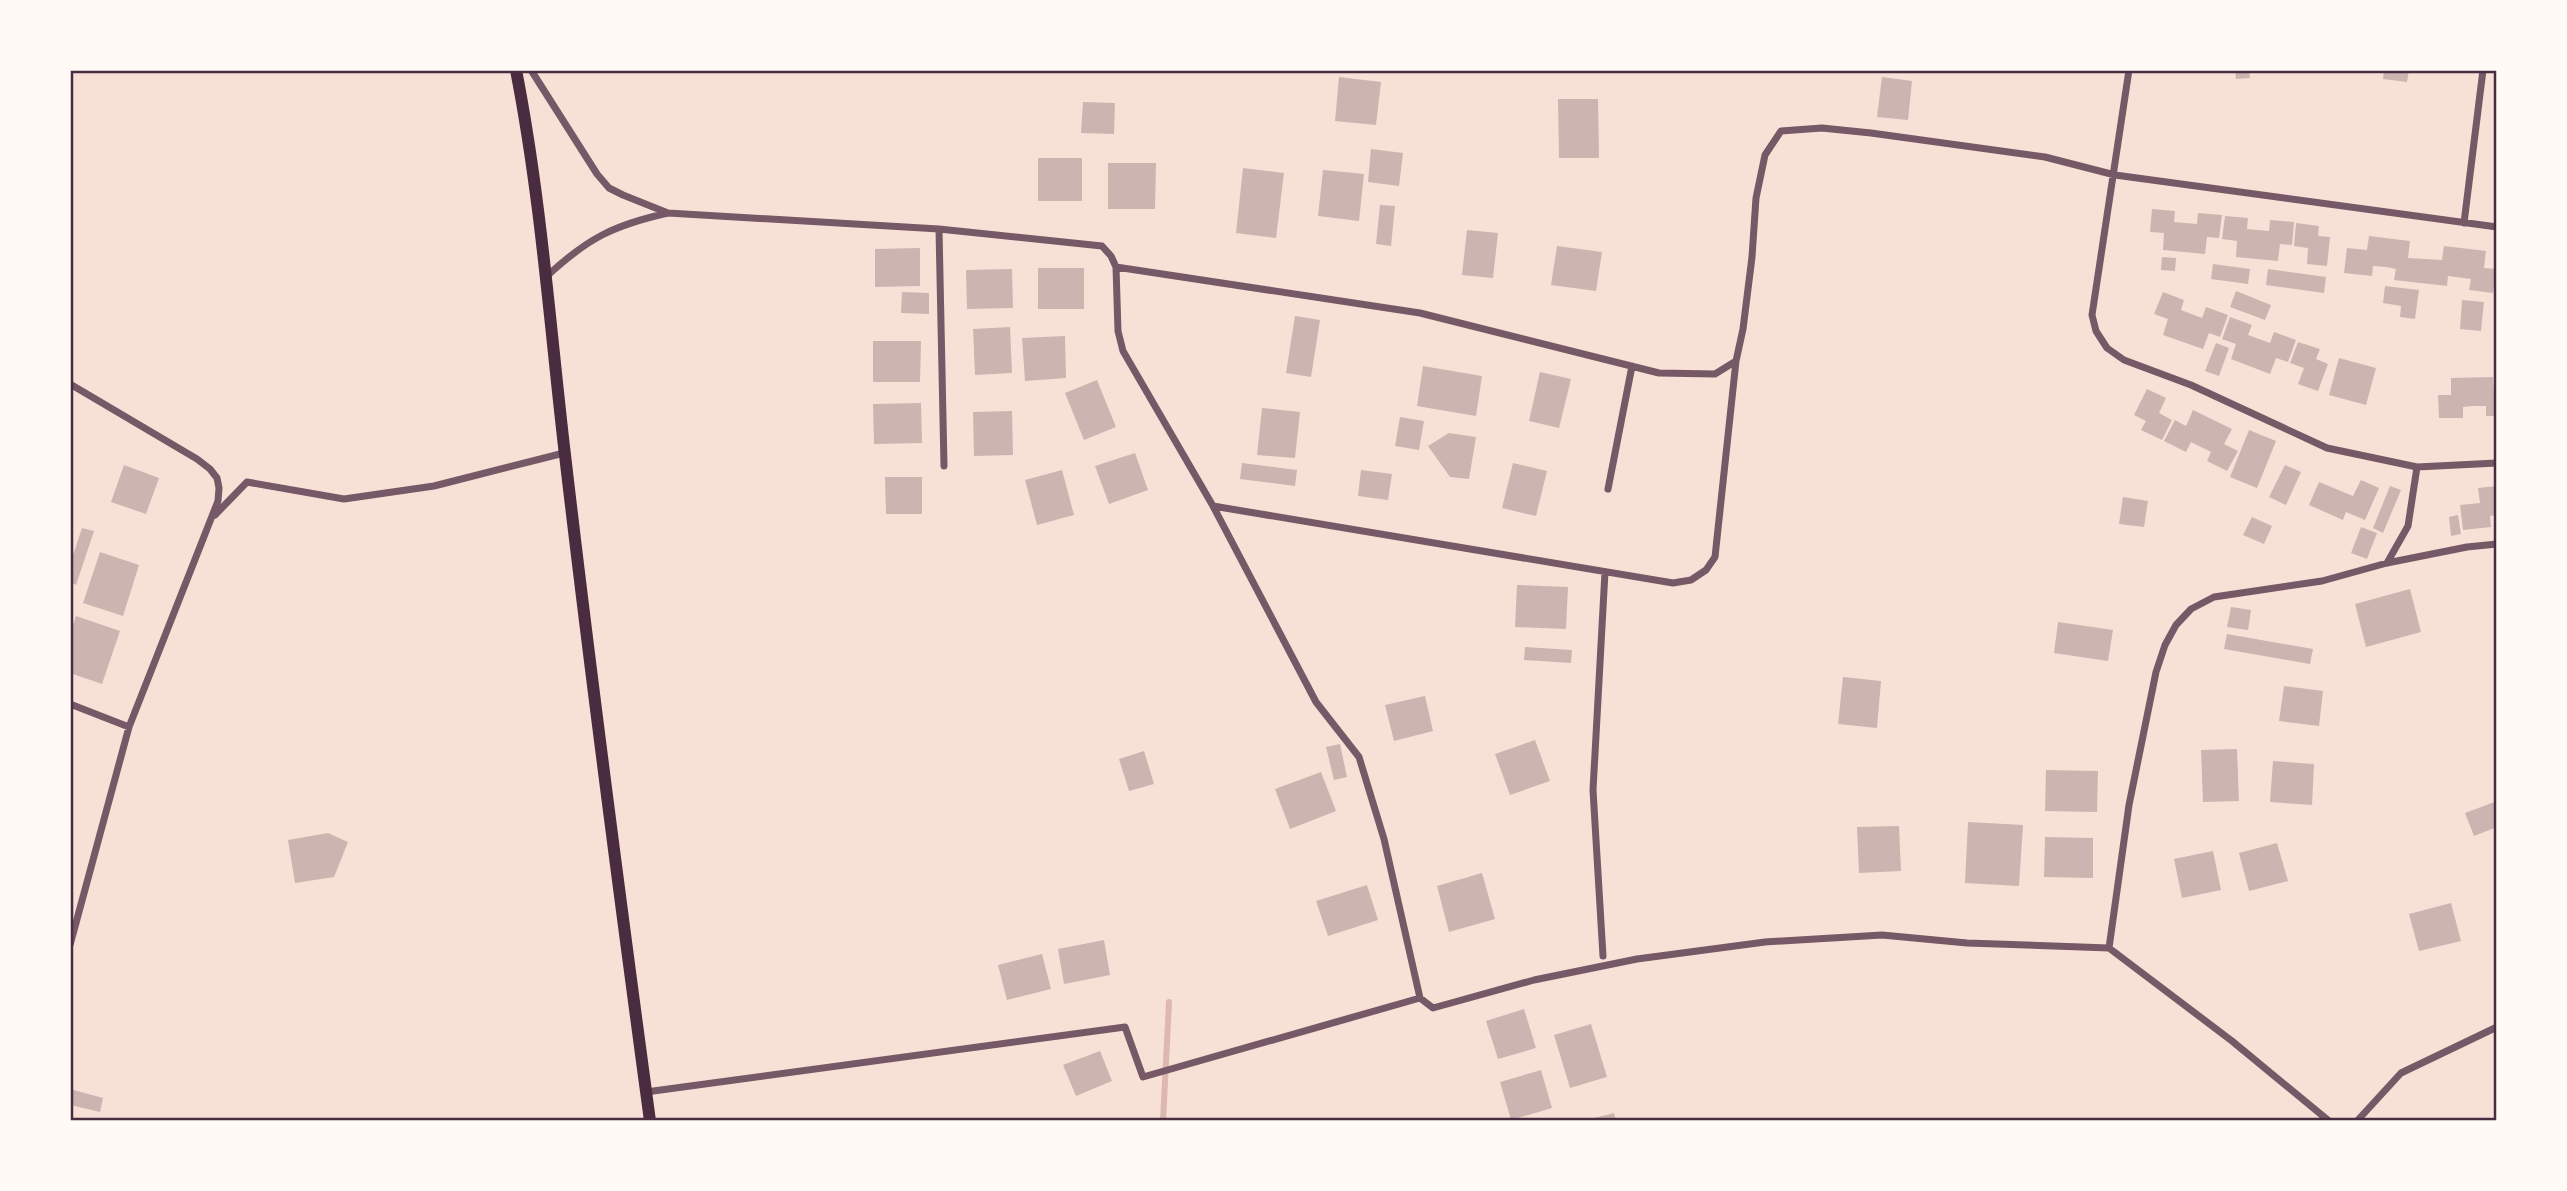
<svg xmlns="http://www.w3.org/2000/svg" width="2567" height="1191" font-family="Overpass,sans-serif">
  <rect width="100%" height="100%" fill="#f7e1d7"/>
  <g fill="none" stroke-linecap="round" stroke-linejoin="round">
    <path stroke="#dcb8b0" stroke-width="6" d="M 1163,1121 L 1169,1002"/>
  </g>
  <path fill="#ccb4b1" d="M 2235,70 L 2249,70 L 2250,78 L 2236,79 Z
    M 2384,70 L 2409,70 L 2407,82 L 2383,79 Z
    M 1339,77 L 1381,82 L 1376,125 L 1335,121 Z
    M 1882,77 L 1912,81 L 1908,120 L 1877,117 Z
    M 1558,99 L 1598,99 L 1599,158 L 1559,158 Z
    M 1083,102 L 1115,103 L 1114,134 L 1081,133 Z
    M 1371,149 L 1403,153 L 1399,186 L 1368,182 Z
    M 1038,158 L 1082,158 L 1082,201 L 1038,201 Z
    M 1108,163 L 1156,163 L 1155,209 L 1108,209 Z
    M 1243,168 L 1284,173 L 1276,238 L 1236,233 Z
    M 1323,170 L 1364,174 L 1359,221 L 1318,216 Z
    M 1380,205 L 1395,206 L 1391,246 L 1376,244 Z
    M 2152,209 L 2175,211 L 2174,222 L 2197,224 L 2198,213 L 2222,215 L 2219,238 L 2207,237 L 2205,254 L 2163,250 L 2164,233 L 2150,232 Z
    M 2225,216 L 2248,218 L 2247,229 L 2269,231 L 2270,220 L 2294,222 L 2292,245 L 2280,244 L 2278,261 L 2236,257 L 2237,241 L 2222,239 Z
    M 2296,223 L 2319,226 L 2318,236 L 2330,237 L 2327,266 L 2307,264 L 2308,248 L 2294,246 Z
    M 1467,230 L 1498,233 L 1493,278 L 1462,275 Z
    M 2369,236 L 2410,241 L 2408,258 L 2442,260 L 2444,246 L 2486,251 L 2484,268 L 2496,269 L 2493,293 L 2469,290 L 2471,279 L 2448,276 L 2447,286 L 2394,280 L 2396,269 L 2386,267 L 2373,266 L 2372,276 L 2344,273 L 2347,248 L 2367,250 Z
    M 1557,246 L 1602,252 L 1596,291 L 1551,285 Z
    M 920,248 L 920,286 L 875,287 L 875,249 Z
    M 2162,257 L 2176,258 L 2175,271 L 2161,270 Z
    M 2213,264 L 2250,269 L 2248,284 L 2211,279 Z
    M 1038,268 L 1084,268 L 1084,309 L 1038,309 Z
    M 1012,269 L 1013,308 L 967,309 L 966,270 Z
    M 2268,269 L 2326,277 L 2324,293 L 2266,285 Z
    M 2385,286 L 2419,290 L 2415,319 L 2400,317 L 2401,306 L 2383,303 Z
    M 2236,291 L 2271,305 L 2265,320 L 2230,307 Z
    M 902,292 L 929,293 L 929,314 L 901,313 Z
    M 2163,292 L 2184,300 L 2181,310 L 2202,318 L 2206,307 L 2228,315 L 2220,337 L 2209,333 L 2203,349 L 2163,335 L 2168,319 L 2154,314 Z
    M 2462,300 L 2484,302 L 2481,331 L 2460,329 Z
    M 1295,316 L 1320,320 L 1311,377 L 1286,373 Z
    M 2230,317 L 2252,325 L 2248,335 L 2270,343 L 2274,332 L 2296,340 L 2288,362 L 2276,358 L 2270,374 L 2231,359 L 2236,344 L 2222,339 Z
    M 1010,327 L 1012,373 L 975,375 L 973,329 Z
    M 1065,336 L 1066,378 L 1025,381 L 1022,338 Z
    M 873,341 L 921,341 L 920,382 L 873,382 Z
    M 2298,342 L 2320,349 L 2316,359 L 2328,364 L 2318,391 L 2298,384 L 2304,368 L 2290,363 Z
    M 2216,343 L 2229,348 L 2219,376 L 2205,371 Z
    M 2339,358 L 2376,368 L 2366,405 L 2329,395 Z
    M 1423,366 L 1482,376 L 1476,416 L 1417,406 Z
    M 1540,372 L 1571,379 L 1559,428 L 1529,421 Z
    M 2493,377 L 2494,393 L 2497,393 L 2497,416 L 2486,416 L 2486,406 L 2473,406 L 2463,407 L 2463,418 L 2439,418 L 2438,395 L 2451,395 L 2451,378 Z
    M 1097,380 L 1116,427 L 1084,440 L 1065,393 Z
    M 2147,389 L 2166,398 L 2159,413 L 2172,420 L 2162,440 L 2141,430 L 2146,421 L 2134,415 Z
    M 921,403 L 922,443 L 874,444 L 873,404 Z
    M 1262,408 L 1300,412 L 1295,458 L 1257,455 Z
    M 2193,410 L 2232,429 L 2224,444 L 2238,451 L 2227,471 L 2207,461 L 2211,452 L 2191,442 L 2186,452 L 2164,441 L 2175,420 L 2186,426 Z
    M 1012,411 L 1013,455 L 974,456 L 973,412 Z
    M 1400,417 L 1424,421 L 1419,450 L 1395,446 Z
    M 2249,430 L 2276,441 L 2257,488 L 2230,477 Z
    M 1449,433 L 1476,437 L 1469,479 L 1450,477 L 1428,446 Z
    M 1135,453 L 1148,490 L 1109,504 L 1095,466 Z
    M 1242,463 L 1297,470 L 1295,486 L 1240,479 Z
    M 1513,463 L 1547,471 L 1536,516 L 1502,508 Z
    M 124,465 L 159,478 L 146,514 L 111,502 Z
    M 2285,465 L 2301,472 L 2286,505 L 2269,497 Z
    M 1062,470 L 1074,515 L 1037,525 L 1025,480 Z
    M 1361,470 L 1392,474 L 1388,500 L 1358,496 Z
    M 885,477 L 922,477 L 922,514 L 886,514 Z
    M 2361,480 L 2379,488 L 2365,520 L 2346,512 L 2343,520 L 2309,505 L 2319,482 L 2353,496 Z
    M 2390,486 L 2401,490 L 2383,533 L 2373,528 Z
    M 2497,486 L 2497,515 L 2490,516 L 2491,527 L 2463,530 L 2460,505 L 2480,503 L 2478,488 Z
    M 2123,497 L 2148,501 L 2144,527 L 2119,524 Z
    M 2458,515 L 2461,534 L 2451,536 L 2449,517 Z
    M 2252,517 L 2272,526 L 2264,544 L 2243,535 Z
    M 2361,527 L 2377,533 L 2367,559 L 2351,553 Z
    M 82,528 L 94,531 L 76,585 L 70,582 L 70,564 Z
    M 100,552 L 139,565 L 123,616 L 83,603 Z
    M 1517,585 L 1568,587 L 1566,629 L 1515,627 Z
    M 2410,589 L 2421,632 L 2366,647 L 2355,604 Z
    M 2231,607 L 2251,610 L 2248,630 L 2227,627 Z
    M 76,616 L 120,631 L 102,684 L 70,673 L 70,635 Z
    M 2058,622 L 2113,630 L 2108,661 L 2054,653 Z
    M 2227,634 L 2313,649 L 2310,664 L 2224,649 Z
    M 1525,647 L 1572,650 L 1571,663 L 1524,660 Z
    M 1843,677 L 1881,681 L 1877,728 L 1838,724 Z
    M 2284,686 L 2323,691 L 2319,726 L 2279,721 Z
    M 1425,696 L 1433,731 L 1394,741 L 1385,705 Z
    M 1535,740 L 1550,781 L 1510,795 L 1495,754 Z
    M 1340,744 L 1347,777 L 1334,780 L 1326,747 Z
    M 2237,749 L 2239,801 L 2203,802 L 2201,750 Z
    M 1144,751 L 1154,784 L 1129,791 L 1119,759 Z
    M 2273,761 L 2314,764 L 2312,805 L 2270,802 Z
    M 2046,770 L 2098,771 L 2097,812 L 2045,811 Z
    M 1321,772 L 1336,811 L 1290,829 L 1275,789 Z
    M 2497,801 L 2497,827 L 2474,836 L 2465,813 Z
    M 1968,822 L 2023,825 L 2019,886 L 1965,883 Z
    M 1899,826 L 1901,871 L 1859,873 L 1857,827 Z
    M 328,833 L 348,842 L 334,877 L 295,883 L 288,840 Z
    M 2045,837 L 2093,838 L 2093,878 L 2044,877 Z
    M 2277,843 L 2288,881 L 2249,891 L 2239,853 Z
    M 2213,851 L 2221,890 L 2182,898 L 2174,859 Z
    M 1482,873 L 1495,919 L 1449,932 L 1437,886 Z
    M 1367,885 L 1378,920 L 1328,936 L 1316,901 Z
    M 2451,903 L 2461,941 L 2419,951 L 2409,914 Z
    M 1104,940 L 1110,975 L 1064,984 L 1058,949 Z
    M 1042,954 L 1051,989 L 1007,1000 L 998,965 Z
    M 1524,1009 L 1536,1048 L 1498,1059 L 1486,1021 Z
    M 1591,1024 L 1607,1077 L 1570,1088 L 1554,1035 Z
    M 1100,1051 L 1112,1081 L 1076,1096 L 1063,1065 Z
    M 1541,1070 L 1552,1108 L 1511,1120 L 1500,1082 Z
    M 70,1089 L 103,1098 L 100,1112 L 70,1105 Z
    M 1614,1113 L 1616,1121 L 1586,1121 L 1586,1120 Z"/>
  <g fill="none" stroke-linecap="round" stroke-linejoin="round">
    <path stroke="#755966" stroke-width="7" d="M 531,70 L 597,174 L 609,188 L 623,195 L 668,213
      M 2129,70 L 2092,315 L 2096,331 L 2107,348 L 2124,360 L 2191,385 L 2327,448 L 2417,467 L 2497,463
      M 2464,223 L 2483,70
      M 939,229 L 944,466
      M 1116,267 L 1118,331 L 1123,351 L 1213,506 L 1316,702 L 1359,757 L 1384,839 L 1420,998 L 1433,1008 L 1534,980 L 1637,959 L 1765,942 L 1882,935 L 1967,943 L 2109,948 L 2232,1041 L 2329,1121
      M 547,276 C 588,238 614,225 668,213 L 939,229 L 1102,246 L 1111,256 L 1116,267 L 1420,313 L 1659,373 L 1715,374 L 1736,361 L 1743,329 L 1752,257 L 1756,198 L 1765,155 L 1781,131 L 1822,128 L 1871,133 L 2045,157 L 2115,175 L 2497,227
      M 70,384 L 197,459 L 210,469 L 217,478 L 219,488 L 218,501 L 129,727 L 70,945
      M 1608,489 L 1632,366
      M 1213,506 L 1673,583 L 1691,580 L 1706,570 L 1715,557 L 1736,361
      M 215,515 L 247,482 L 344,499 L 434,486 L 564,453
      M 2387,563 L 2408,526 L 2417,467
      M 70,704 L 129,727
      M 2109,948 L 2129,805 L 2156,672 L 2165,645 L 2176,625 L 2191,609 L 2214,597 L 2322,581 L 2387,563 L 2467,547 L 2497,544
      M 1603,956 L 1593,790 L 1605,572
      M 646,1092 L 1125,1027 L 1143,1077 L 1420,998
      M 2357,1121 L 2401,1073 L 2497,1027"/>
    <path stroke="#4a2c40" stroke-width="12" d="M 516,70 C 541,198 550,327 565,455 C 591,678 620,899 650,1121"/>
  </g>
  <rect width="2567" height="1191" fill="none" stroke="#fffaf5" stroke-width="144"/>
  <rect x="72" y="72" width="2423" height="1047" fill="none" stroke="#4a2c40" stroke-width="2.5"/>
</svg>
